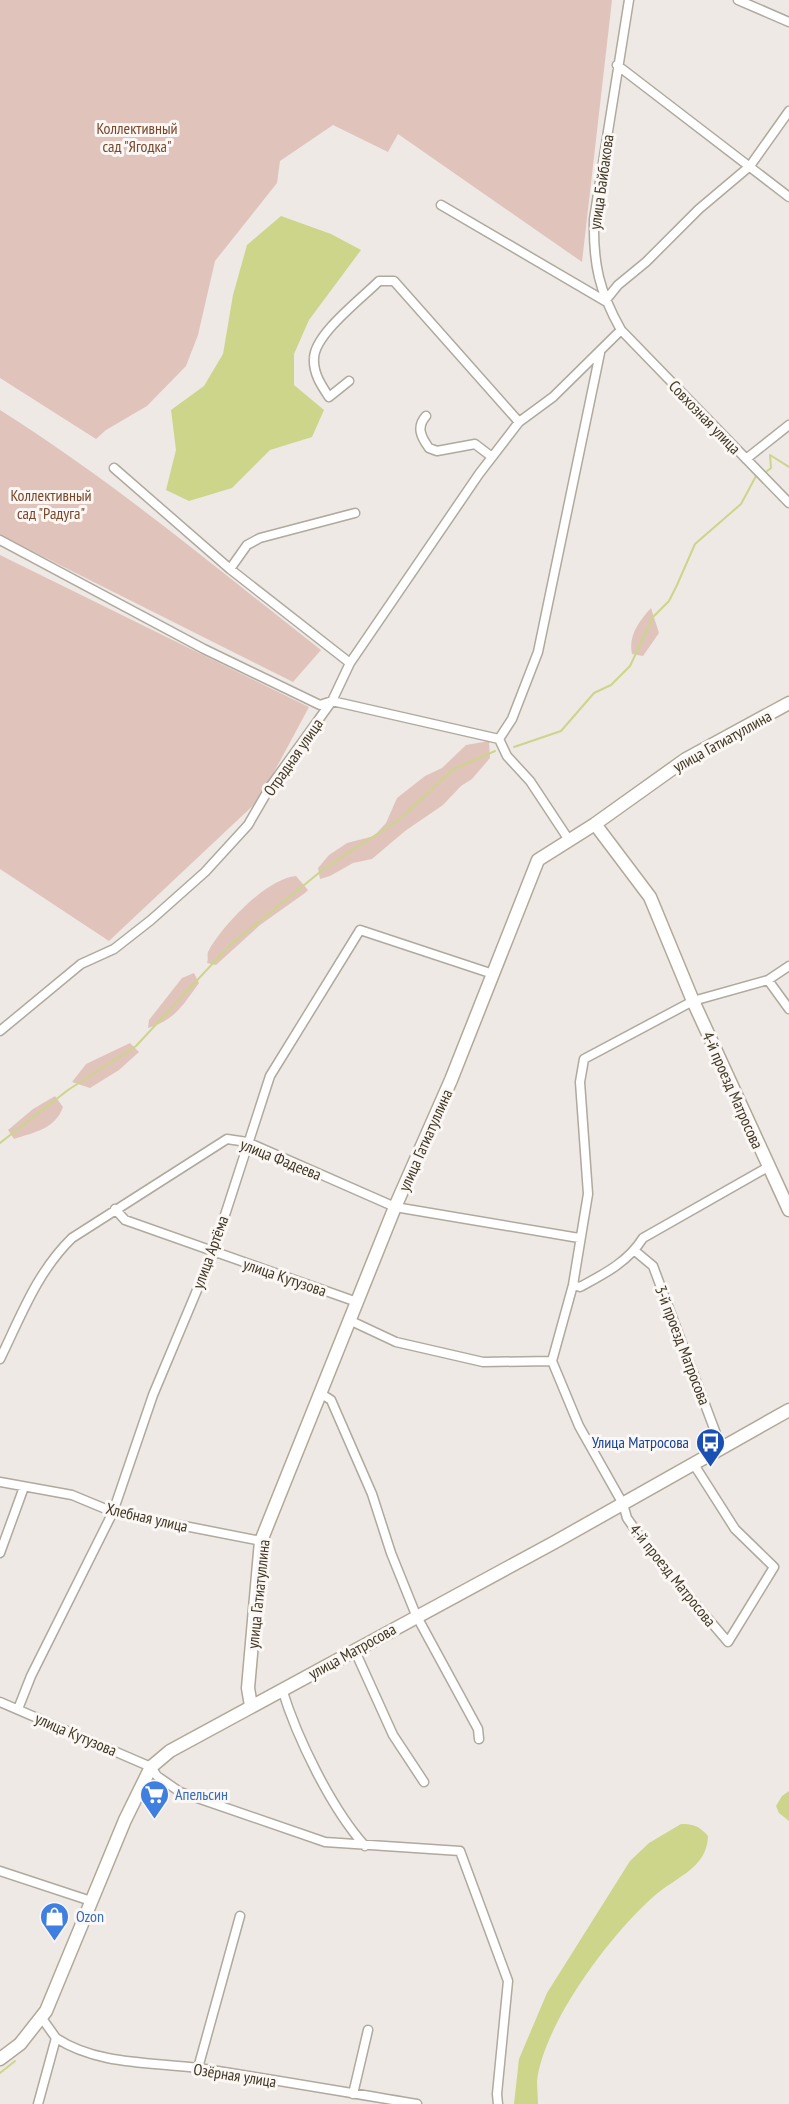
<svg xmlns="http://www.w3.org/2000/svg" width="789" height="2104" font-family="'PT Sans Narrow',sans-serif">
  <rect width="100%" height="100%" fill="#eee9e4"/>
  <path fill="#e0c4bc" d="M 0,0 L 612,0 L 582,262 L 398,134 L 388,152 L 333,125 L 280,161 L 277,183 L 215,261 L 198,335 L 186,366 L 147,406 L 106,430 L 96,439 L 0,378 Z
    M 0,410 C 113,481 216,568 321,650 L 293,682 L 0,535 Z
    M 0,555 L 309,707 L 259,800 L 109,941 L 0,869 Z
    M 651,608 L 659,633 L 643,656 L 632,654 C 628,636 639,621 651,608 Z
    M 489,741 L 490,758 L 472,779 L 461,786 L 443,805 L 405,831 L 372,859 L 353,863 L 330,876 L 320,879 L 318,868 L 329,855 L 347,843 L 374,836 L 386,823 L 397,798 L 425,776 L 442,768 L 466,745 Z
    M 296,876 L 308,890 L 305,893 L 260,925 L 216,965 L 207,963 C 209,958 206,954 209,950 C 223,925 266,879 296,876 Z
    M 194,973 L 199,983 C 183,1005 175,1020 148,1028 L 149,1020 L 182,978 Z
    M 130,1043 L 139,1052 L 119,1070 L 90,1088 L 72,1082 L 86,1064 Z
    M 55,1096 L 63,1107 C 55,1129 35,1132 14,1139 L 8,1130 L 33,1109 Z"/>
  <path fill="#ccd58a" d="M 281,216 L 331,234 L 361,250 L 309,320 L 294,354 L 294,385 L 324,410 L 312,437 L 270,450 L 232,488 L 189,501 L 166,490 L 176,450 L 171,410 L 204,386 L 223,354 L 233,295 L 247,245 Z
    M 789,1791 L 789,1821 L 779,1813 L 776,1806 L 782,1796 Z
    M 681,1824 C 694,1824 699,1826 708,1836 C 707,1869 675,1877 653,1897 C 610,1935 544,2023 537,2081 C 537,2088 538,2097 538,2104 L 514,2104 L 519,2059 L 547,1993 L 630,1861 L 649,1843 Z"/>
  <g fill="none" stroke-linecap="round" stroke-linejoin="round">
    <path stroke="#ccd58a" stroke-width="2" d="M 767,471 L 771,468 L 770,455 L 789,467
      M 514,747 L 561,731 L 594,693 L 611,685 L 630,666 L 653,617 L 669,601 L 677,585 L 695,544 L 741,504 L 756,476
      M 0,1143 L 68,1090 L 136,1046 L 229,946 L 325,868 L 400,819 L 452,770 L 495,751
      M 0,2073 L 15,2061"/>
    <defs>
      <path id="street" d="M 629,0 L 594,219 C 593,264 599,291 621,330 L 789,503
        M 738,0 L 789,22
        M 617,65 L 789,197
        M 441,205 L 605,301 L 618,285 L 646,262 L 699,209 L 750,166 L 789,111
        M 349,381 L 329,397 C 321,385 313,373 314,358 C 315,334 361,299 379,281 L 394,281 L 519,422
        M 426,416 C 416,427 421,437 429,448 L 437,451 L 475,444 L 492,457
        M 746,459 L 789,425
        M 114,468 L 230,569 L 350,663
        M 0,540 L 204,649 L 320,705 L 332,701 L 499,739 L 507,756 L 530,781 L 569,840
        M 230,569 L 247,545 L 260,538 L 355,513
        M 499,739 L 512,719 L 538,652 L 600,353
        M 768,980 L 789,1009
        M 0,1031 L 81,964 L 114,949 L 151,920 L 205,872 L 248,825 L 270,787 L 332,701 L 350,663 L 479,474 L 519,422 L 553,397 L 621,330
        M 115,1209 L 125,1220 L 357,1302
        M 635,1251 L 653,1266 L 721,1447
        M 573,1285 L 580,1287 C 604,1274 628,1262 643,1238 L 768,1167
        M 349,1320 L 396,1342 L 483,1362 L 552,1361
        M 0,1359 C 21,1316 37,1272 72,1238 L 227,1139 L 247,1142 L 395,1207 L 579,1238
        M 320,1393 L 331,1400 L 372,1494 L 391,1553 L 416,1615 L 478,1729 L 479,1739
        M 693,1463 L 735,1529 L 774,1567 L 728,1642 L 650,1551 L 627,1518 L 623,1504 L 579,1426 L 552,1361 L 573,1285 L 588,1194 L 580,1082 L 584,1059 L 693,1001 L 768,980 L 789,966
        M 0,1482 L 72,1495 L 113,1512 L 261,1541
        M 0,1553 L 24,1487
        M 355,1651 L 393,1735 L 424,1782
        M 282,1689 C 297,1738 331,1808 365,1846
        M 0,1702 L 151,1767 L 157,1776 L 180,1792 L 325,1842 L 460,1851 L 508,1981 L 497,2094 L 498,2104
        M 18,1709 L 31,1676 L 113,1512 L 153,1395 L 213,1252 L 270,1076 L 360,930 L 493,974
        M 0,1871 L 91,1901
        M 56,2038 C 97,2065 151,2062 198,2068 C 271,2079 344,2092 417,2104
        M 198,2068 L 240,1916
        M 353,2094 L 368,2030
        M 38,2104 L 56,2038 L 41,2017"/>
      <path id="secondary" d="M 595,824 L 650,897 L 693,1001 L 789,1210
        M 251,1706 L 248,1688 L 261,1541 L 395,1207 L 451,1080 L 538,860 L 595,824 L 686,759 L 789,703
        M 0,2059 L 20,2044 L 46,2011 L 125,1820 L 151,1767 L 170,1751 L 555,1542 L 789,1410"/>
    </defs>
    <use href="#street" stroke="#afa99e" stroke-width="11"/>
    <use href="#secondary" stroke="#b2a898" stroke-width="15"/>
    <use href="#street" stroke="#fff" stroke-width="8"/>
    <use href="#secondary" stroke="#fff" stroke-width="12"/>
  </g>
  <defs>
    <symbol id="bus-pin" viewBox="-11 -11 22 30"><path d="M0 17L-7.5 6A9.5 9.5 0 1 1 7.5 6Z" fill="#1a4fb4" stroke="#faf7f5"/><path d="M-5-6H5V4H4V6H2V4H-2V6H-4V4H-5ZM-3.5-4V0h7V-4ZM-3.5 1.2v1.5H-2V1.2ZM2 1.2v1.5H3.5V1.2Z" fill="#fff"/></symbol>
    <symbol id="supermarket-pin" viewBox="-11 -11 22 30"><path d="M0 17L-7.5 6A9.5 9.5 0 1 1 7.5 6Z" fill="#3f7fe0" stroke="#faf7f5"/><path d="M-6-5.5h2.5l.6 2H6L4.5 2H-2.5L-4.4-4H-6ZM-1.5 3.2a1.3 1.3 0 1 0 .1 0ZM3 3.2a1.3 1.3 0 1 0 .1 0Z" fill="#fff"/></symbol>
    <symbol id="shop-pin" viewBox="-11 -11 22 30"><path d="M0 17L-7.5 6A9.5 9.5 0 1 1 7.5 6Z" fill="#3f7fe0" stroke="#faf7f5"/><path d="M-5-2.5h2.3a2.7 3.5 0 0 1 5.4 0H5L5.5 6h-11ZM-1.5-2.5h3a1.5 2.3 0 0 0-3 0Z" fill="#fff"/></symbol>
  </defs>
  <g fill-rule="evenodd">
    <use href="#bus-pin" x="694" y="1426" width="33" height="45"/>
    <use href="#supermarket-pin" x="138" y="1778" width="33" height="45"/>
    <use href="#shop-pin" x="38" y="1900" width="33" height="45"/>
  </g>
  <g text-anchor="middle" stroke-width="6" stroke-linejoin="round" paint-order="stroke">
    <g font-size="16" fill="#79462a" stroke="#faf7f5">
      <text x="137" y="134">Коллективный<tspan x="137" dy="18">сад "Ягодка"</tspan></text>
      <text x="51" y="501">Коллективный<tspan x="51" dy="18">сад "Радуга"</tspan></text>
    </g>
    <g font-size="16" fill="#403722" stroke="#faf7f5">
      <text transform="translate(601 182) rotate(-82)" y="6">улица Байбакова</text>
      <text transform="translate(705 417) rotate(46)" y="6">Совхозная улица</text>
      <text transform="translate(722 741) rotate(-29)" y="6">улица Гатиатуллина</text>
      <text transform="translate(293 757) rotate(-55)" y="6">Отрадная улица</text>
      <text transform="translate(733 1090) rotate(66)" y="6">4-й проезд Матросова</text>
      <text transform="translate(425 1140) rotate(-66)" y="6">улица Гатиатуллина</text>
      <text transform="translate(281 1159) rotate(22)" y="6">улица Фадеева</text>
      <text transform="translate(210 1252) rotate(-70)" y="6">улица Артёма</text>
      <text transform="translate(285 1277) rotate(19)" y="6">улица Кутузова</text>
      <text transform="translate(683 1345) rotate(69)" y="6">3-й проезд Матросова</text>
      <text transform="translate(147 1517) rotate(13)" y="6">Хлебная улица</text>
      <text transform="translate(673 1575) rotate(51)" y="6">4-й проезд Матросова</text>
      <text transform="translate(258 1594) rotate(-84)" y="6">улица Гатиатуллина</text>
      <text transform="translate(352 1651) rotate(-29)" y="6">улица Матросова</text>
      <text transform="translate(76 1734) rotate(23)" y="6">улица Кутузова</text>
      <text transform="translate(235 2075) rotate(9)" y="6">Озёрная улица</text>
    </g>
    <g font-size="16" fill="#164399" stroke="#faf7f5" text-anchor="end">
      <text x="689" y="1448">Улица Матросова</text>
    </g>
    <g font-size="16" fill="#366cbe" stroke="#faf7f5" text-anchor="start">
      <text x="175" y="1800">Апельсин</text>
      <text x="76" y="1922">Ozon</text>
    </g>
  </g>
</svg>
